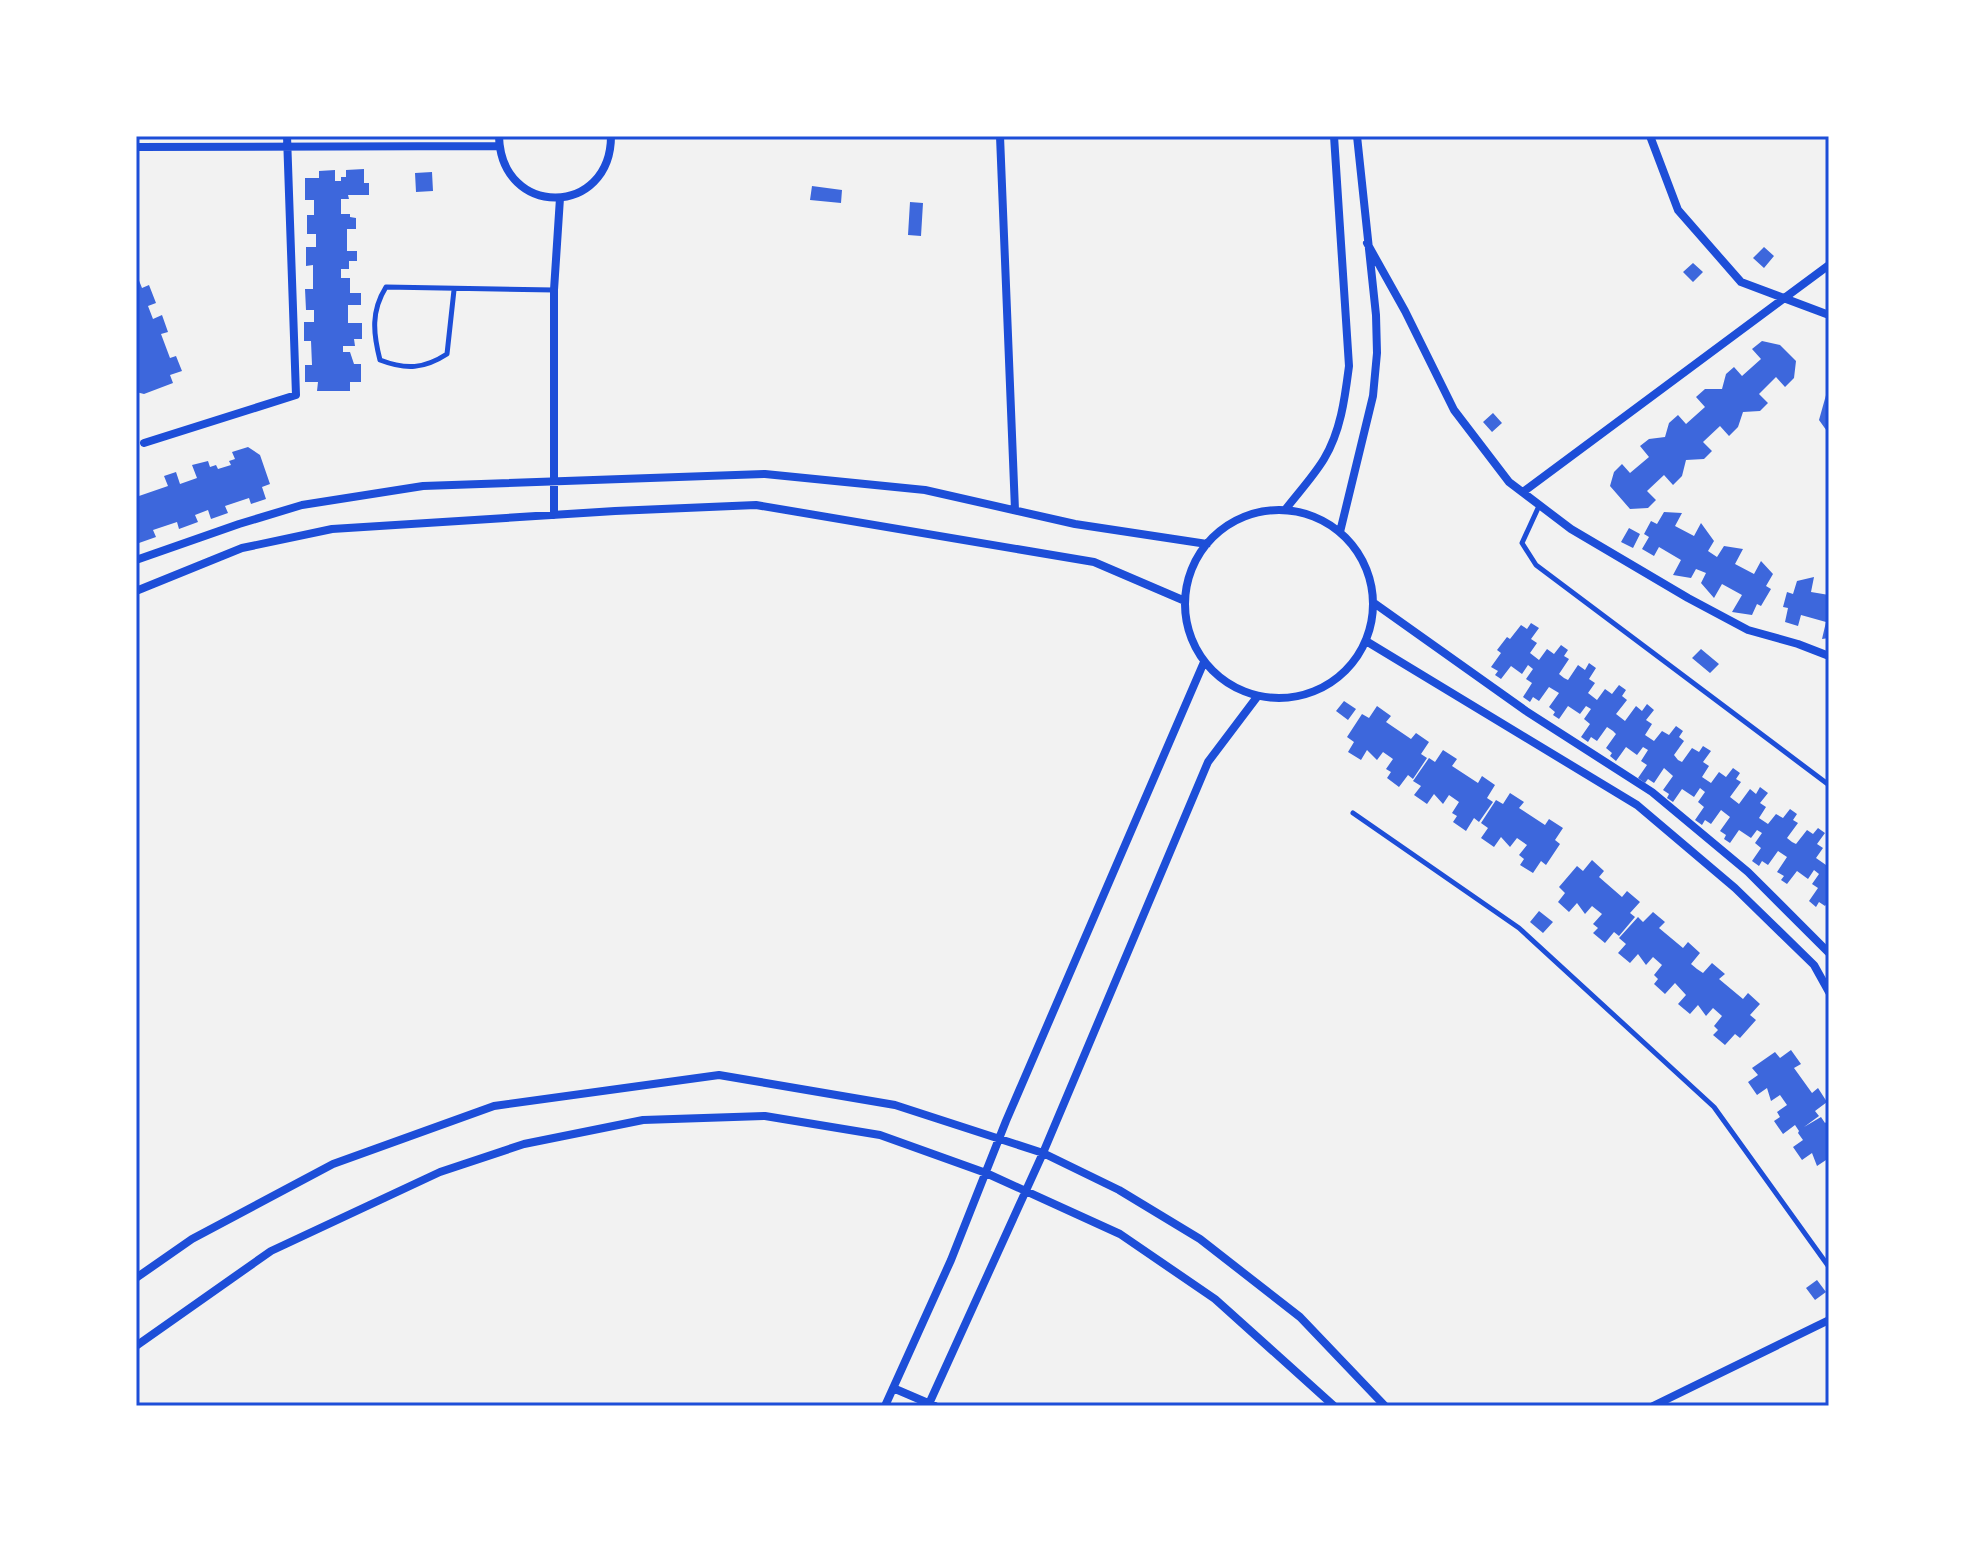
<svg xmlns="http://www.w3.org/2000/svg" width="1965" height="1542" font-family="Arial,sans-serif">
  <rect width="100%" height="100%" fill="#f2f2f2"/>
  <path fill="#3d67dc" d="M 364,169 L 364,183 L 369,183 L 369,195 L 348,195 L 349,199 L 341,199 L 341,214 L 350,214 L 350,217 L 356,218 L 356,229 L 347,229 L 347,251 L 357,251 L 357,261 L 349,261 L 349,269 L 341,269 L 341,278 L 350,278 L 350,293 L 361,293 L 361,305 L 348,305 L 348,323 L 362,323 L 362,339 L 354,339 L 355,346 L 343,346 L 343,352 L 350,352 L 354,364 L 361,364 L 361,382 L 350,382 L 350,391 L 317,391 L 318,382 L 305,382 L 305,365 L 312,365 L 311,341 L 304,341 L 304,322 L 314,322 L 314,310 L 306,310 L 305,289 L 313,289 L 313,265 L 306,266 L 306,247 L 316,247 L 316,234 L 307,234 L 307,215 L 314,215 L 314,200 L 305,200 L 305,178 L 319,178 L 319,171 L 335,170 L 335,181 L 341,181 L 341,177 L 346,177 L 346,170 Z
    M 432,172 L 433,191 L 416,192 L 415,173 Z
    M 812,186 L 842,190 L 841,203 L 810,200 Z
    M 910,202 L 923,203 L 921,236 L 908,235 Z
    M 1764,247 L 1774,256 L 1764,268 L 1753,258 Z
    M 1693,263 L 1703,272 L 1693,282 L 1683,272 Z
    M 136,273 L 142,288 L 149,285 L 156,303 L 148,306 L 153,319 L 162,315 L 168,332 L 161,334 L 170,358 L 176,356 L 182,371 L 170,375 L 173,383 L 144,394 L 136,392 Z
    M 1762,341 L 1780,345 L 1796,361 L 1794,378 L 1785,387 L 1776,377 L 1759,394 L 1768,403 L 1760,411 L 1743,412 L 1738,427 L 1729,436 L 1720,426 L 1703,442 L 1712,451 L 1704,459 L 1686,460 L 1682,476 L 1673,485 L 1664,475 L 1647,491 L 1656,500 L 1648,508 L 1630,509 L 1610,486 L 1614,472 L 1622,464 L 1630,473 L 1649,457 L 1640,446 L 1649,439 L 1665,437 L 1669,423 L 1678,415 L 1686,424 L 1705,407 L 1696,397 L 1705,389 L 1722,389 L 1726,374 L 1734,367 L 1742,376 L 1761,359 L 1752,349 Z
    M 1828,388 L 1829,388 L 1829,434 L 1819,420 Z
    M 1493,413 L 1502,423 L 1492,432 L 1483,422 Z
    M 248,447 L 260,455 L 270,484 L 262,487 L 266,499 L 251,504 L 249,498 L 225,506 L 228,513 L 211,519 L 208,510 L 195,515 L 198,522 L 179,529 L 177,522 L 153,530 L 156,537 L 139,543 L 136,533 L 136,488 L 139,496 L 168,486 L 164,476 L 176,472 L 180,484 L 197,478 L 192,465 L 208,461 L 210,467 L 216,465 L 218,469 L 231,465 L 229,461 L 235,459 L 232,452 Z
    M 1664,512 L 1682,513 L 1675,526 L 1694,536 L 1701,523 L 1714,541 L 1708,551 L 1717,557 L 1724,546 L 1743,549 L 1735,564 L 1754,574 L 1761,561 L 1773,574 L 1766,586 L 1771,589 L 1761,606 L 1757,604 L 1752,615 L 1732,612 L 1742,595 L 1722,584 L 1714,598 L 1701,583 L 1706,573 L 1696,569 L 1691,578 L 1673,575 L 1681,560 L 1659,547 L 1654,556 L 1642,549 L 1649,537 L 1644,534 L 1651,521 L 1657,524 Z
    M 1629,528 L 1640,534 L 1633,548 L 1621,542 Z
    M 1814,577 L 1811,592 L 1829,595 L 1829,638 L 1822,639 L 1826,622 L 1801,615 L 1798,626 L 1785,622 L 1788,608 L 1783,607 L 1787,592 L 1793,594 L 1797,581 Z
    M 1531,623 L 1539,628 L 1531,639 L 1537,643 L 1530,653 L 1539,660 L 1547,649 L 1554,654 L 1561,645 L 1568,650 L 1564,656 L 1569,659 L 1559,674 L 1564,678 L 1568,680 L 1578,665 L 1585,670 L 1589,663 L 1596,668 L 1589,679 L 1595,683 L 1588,693 L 1597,700 L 1605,689 L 1612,694 L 1619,685 L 1626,690 L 1622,696 L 1627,700 L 1616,714 L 1625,721 L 1636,706 L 1642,711 L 1647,704 L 1654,710 L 1646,720 L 1652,724 L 1645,735 L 1654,741 L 1662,731 L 1669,735 L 1676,726 L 1683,731 L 1679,737 L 1684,741 L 1674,755 L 1678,760 L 1682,762 L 1692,748 L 1699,752 L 1703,746 L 1711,751 L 1703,762 L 1709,766 L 1702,777 L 1711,783 L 1719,772 L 1726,777 L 1733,768 L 1740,773 L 1736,779 L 1741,782 L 1730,797 L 1739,804 L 1750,789 L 1756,794 L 1760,787 L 1768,793 L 1760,803 L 1766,807 L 1759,818 L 1768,824 L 1776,814 L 1783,818 L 1790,809 L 1797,814 L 1793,820 L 1798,823 L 1787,838 L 1792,842 L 1796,844 L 1807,830 L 1813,834 L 1818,828 L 1825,833 L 1817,844 L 1823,848 L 1816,858 L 1826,865 L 1829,860 L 1829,900 L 1825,906 L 1819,902 L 1816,907 L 1809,901 L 1818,888 L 1812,884 L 1819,874 L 1814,870 L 1808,879 L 1797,871 L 1787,884 L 1781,880 L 1784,876 L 1777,872 L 1787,857 L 1778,851 L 1768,865 L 1762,861 L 1759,866 L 1752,861 L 1761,848 L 1755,843 L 1762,833 L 1757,830 L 1751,838 L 1739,830 L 1730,843 L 1724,839 L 1726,835 L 1720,831 L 1730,817 L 1721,810 L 1711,824 L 1705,820 L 1702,825 L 1695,820 L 1704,807 L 1698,802 L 1705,792 L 1700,788 L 1694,797 L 1682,789 L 1673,802 L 1667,798 L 1669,794 L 1663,790 L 1673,776 L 1664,768 L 1654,783 L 1648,779 L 1645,783 L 1638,778 L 1647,765 L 1641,761 L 1648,750 L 1643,747 L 1637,755 L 1626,747 L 1616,761 L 1610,756 L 1612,753 L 1606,748 L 1616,734 L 1613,731 L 1607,727 L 1597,741 L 1591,737 L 1588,742 L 1581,737 L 1590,724 L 1584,719 L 1591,709 L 1586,706 L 1580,714 L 1568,706 L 1559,719 L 1553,715 L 1555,712 L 1549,707 L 1559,693 L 1549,687 L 1539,701 L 1533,697 L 1530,702 L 1523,697 L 1532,683 L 1526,679 L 1533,669 L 1528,665 L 1522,674 L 1511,666 L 1501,679 L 1495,675 L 1498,671 L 1491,667 L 1501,653 L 1497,650 L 1507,637 L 1510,639 L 1521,625 L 1527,629 Z
    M 1701,649 L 1719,664 L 1710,673 L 1692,658 Z
    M 1344,701 L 1356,709 L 1348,720 L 1336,711 Z
    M 1377,706 L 1391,716 L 1386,722 L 1411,739 L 1416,733 L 1429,742 L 1421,754 L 1427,758 L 1413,779 L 1408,775 L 1399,787 L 1387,778 L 1391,772 L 1386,769 L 1393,759 L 1383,752 L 1377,760 L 1367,750 L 1361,760 L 1348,752 L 1354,742 L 1347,737 L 1362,714 L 1369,718 Z
    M 1443,750 L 1457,759 L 1452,766 L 1478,783 L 1482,776 L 1495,785 L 1487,798 L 1493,802 L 1479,822 L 1474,818 L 1466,831 L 1453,822 L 1457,816 L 1452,813 L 1459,802 L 1449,795 L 1443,804 L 1434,794 L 1427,804 L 1414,795 L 1421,786 L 1413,781 L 1429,758 L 1435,762 Z
    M 1510,793 L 1524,802 L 1519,808 L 1545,825 L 1549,819 L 1563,828 L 1555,840 L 1560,844 L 1546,865 L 1541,861 L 1533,873 L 1520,865 L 1524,859 L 1519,855 L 1527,845 L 1517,838 L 1510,847 L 1501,837 L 1494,847 L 1481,838 L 1488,828 L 1481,823 L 1496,800 L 1503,804 Z
    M 1592,860 L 1604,871 L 1599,877 L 1622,897 L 1627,891 L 1640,902 L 1630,913 L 1635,917 L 1619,936 L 1614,932 L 1605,943 L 1593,933 L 1598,928 L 1593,924 L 1602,914 L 1592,906 L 1585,914 L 1577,903 L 1569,912 L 1558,902 L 1565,893 L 1559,887 L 1577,866 L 1583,871 Z
    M 1539,911 L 1553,922 L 1543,933 L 1530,922 Z
    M 1653,912 L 1665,922 L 1659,928 L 1683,948 L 1688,942 L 1700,953 L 1691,964 L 1697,969 L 1703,973 L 1712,963 L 1725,974 L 1719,979 L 1743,999 L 1748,993 L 1760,1004 L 1750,1015 L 1756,1020 L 1740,1038 L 1735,1034 L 1725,1045 L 1713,1035 L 1718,1030 L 1714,1026 L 1722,1016 L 1713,1008 L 1706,1016 L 1698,1005 L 1690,1014 L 1678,1004 L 1686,995 L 1675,983 L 1665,994 L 1654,984 L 1658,979 L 1654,975 L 1662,965 L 1653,957 L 1646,965 L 1638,954 L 1630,963 L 1618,953 L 1626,944 L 1619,938 L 1638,917 L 1643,922 Z
    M 1791,1050 L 1801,1064 L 1794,1068 L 1812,1093 L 1818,1088 L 1827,1102 L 1815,1111 L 1819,1116 L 1804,1127 L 1821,1117 L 1825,1123 L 1829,1120 L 1829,1164 L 1826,1160 L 1817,1166 L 1812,1153 L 1802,1160 L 1793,1147 L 1803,1140 L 1798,1133 L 1799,1131 L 1795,1125 L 1783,1134 L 1774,1121 L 1780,1117 L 1777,1112 L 1787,1105 L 1780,1095 L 1771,1101 L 1767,1088 L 1757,1095 L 1748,1082 L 1758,1075 L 1752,1068 L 1775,1052 L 1780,1058 Z
    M 1817,1280 L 1826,1292 L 1815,1300 L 1806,1288 Z"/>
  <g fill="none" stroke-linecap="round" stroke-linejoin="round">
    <path stroke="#1d4ed8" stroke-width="5" d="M 454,290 L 447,354 C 424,369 406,370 380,360 C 373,333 371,311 386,287 L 554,290
      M 1539,506 L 1522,543 L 1536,565 L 1829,785
      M 1353,813 L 1519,928 L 1714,1107 L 1829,1267"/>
    <path stroke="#1d4ed8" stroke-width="8" d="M 499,136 C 501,219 611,217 611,136
      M 1000,136 L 1015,510
      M 1650,136 L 1678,210 L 1741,282 L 1829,315
      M 136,147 L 499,146
      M 1367,243 L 1405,311 L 1454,410 L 1509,482 L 1571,529 L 1688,598 L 1748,630 L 1798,644 L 1829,656
      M 144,443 L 296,395 L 287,136
      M 1523,492 L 1829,265
      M 1285,510 C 1298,493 1313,477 1324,459 C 1341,431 1345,397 1349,366 L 1334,136
      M1185 604a94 94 0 1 1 188 0a94 94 0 1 1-188 0Z
      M 554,515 L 554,290 L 560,198
      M 1340,532 L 1373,396 L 1377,353 L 1376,315 L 1357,136
      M 136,560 L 239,524 L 302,505 L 423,486 L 765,474 L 925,490 L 1075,524 L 1207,544
      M 136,591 L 242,548 L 332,529 L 615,511 L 756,505 L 1094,562 L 1185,601
      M 1374,603 L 1526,711 L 1652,792 L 1748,872 L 1829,953
      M 1366,641 L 1637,805 L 1735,888 L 1814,965 L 1829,992
      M 136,1278 L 192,1239 L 333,1164 L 494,1106 L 719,1075 L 895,1105 L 1043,1153 L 1119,1190 L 1200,1239 L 1300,1317 L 1385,1406
      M 136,1346 L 271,1251 L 440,1172 L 524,1144 L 643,1120 L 765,1116 L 880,1135 L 986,1173 L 1120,1234 L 1215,1299 L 1334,1406
      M 893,1388 L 935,1406
      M 885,1406 L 951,1260 L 1006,1121 L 1204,662
      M 928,1406 L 1043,1153 L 1208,762 L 1257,697
      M 1653,1406 L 1829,1320"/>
  </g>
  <rect width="1965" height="1542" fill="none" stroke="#ffffff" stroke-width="276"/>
  <rect x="138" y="138" width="1689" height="1266" fill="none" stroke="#1d4ed8" stroke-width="3"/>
</svg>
